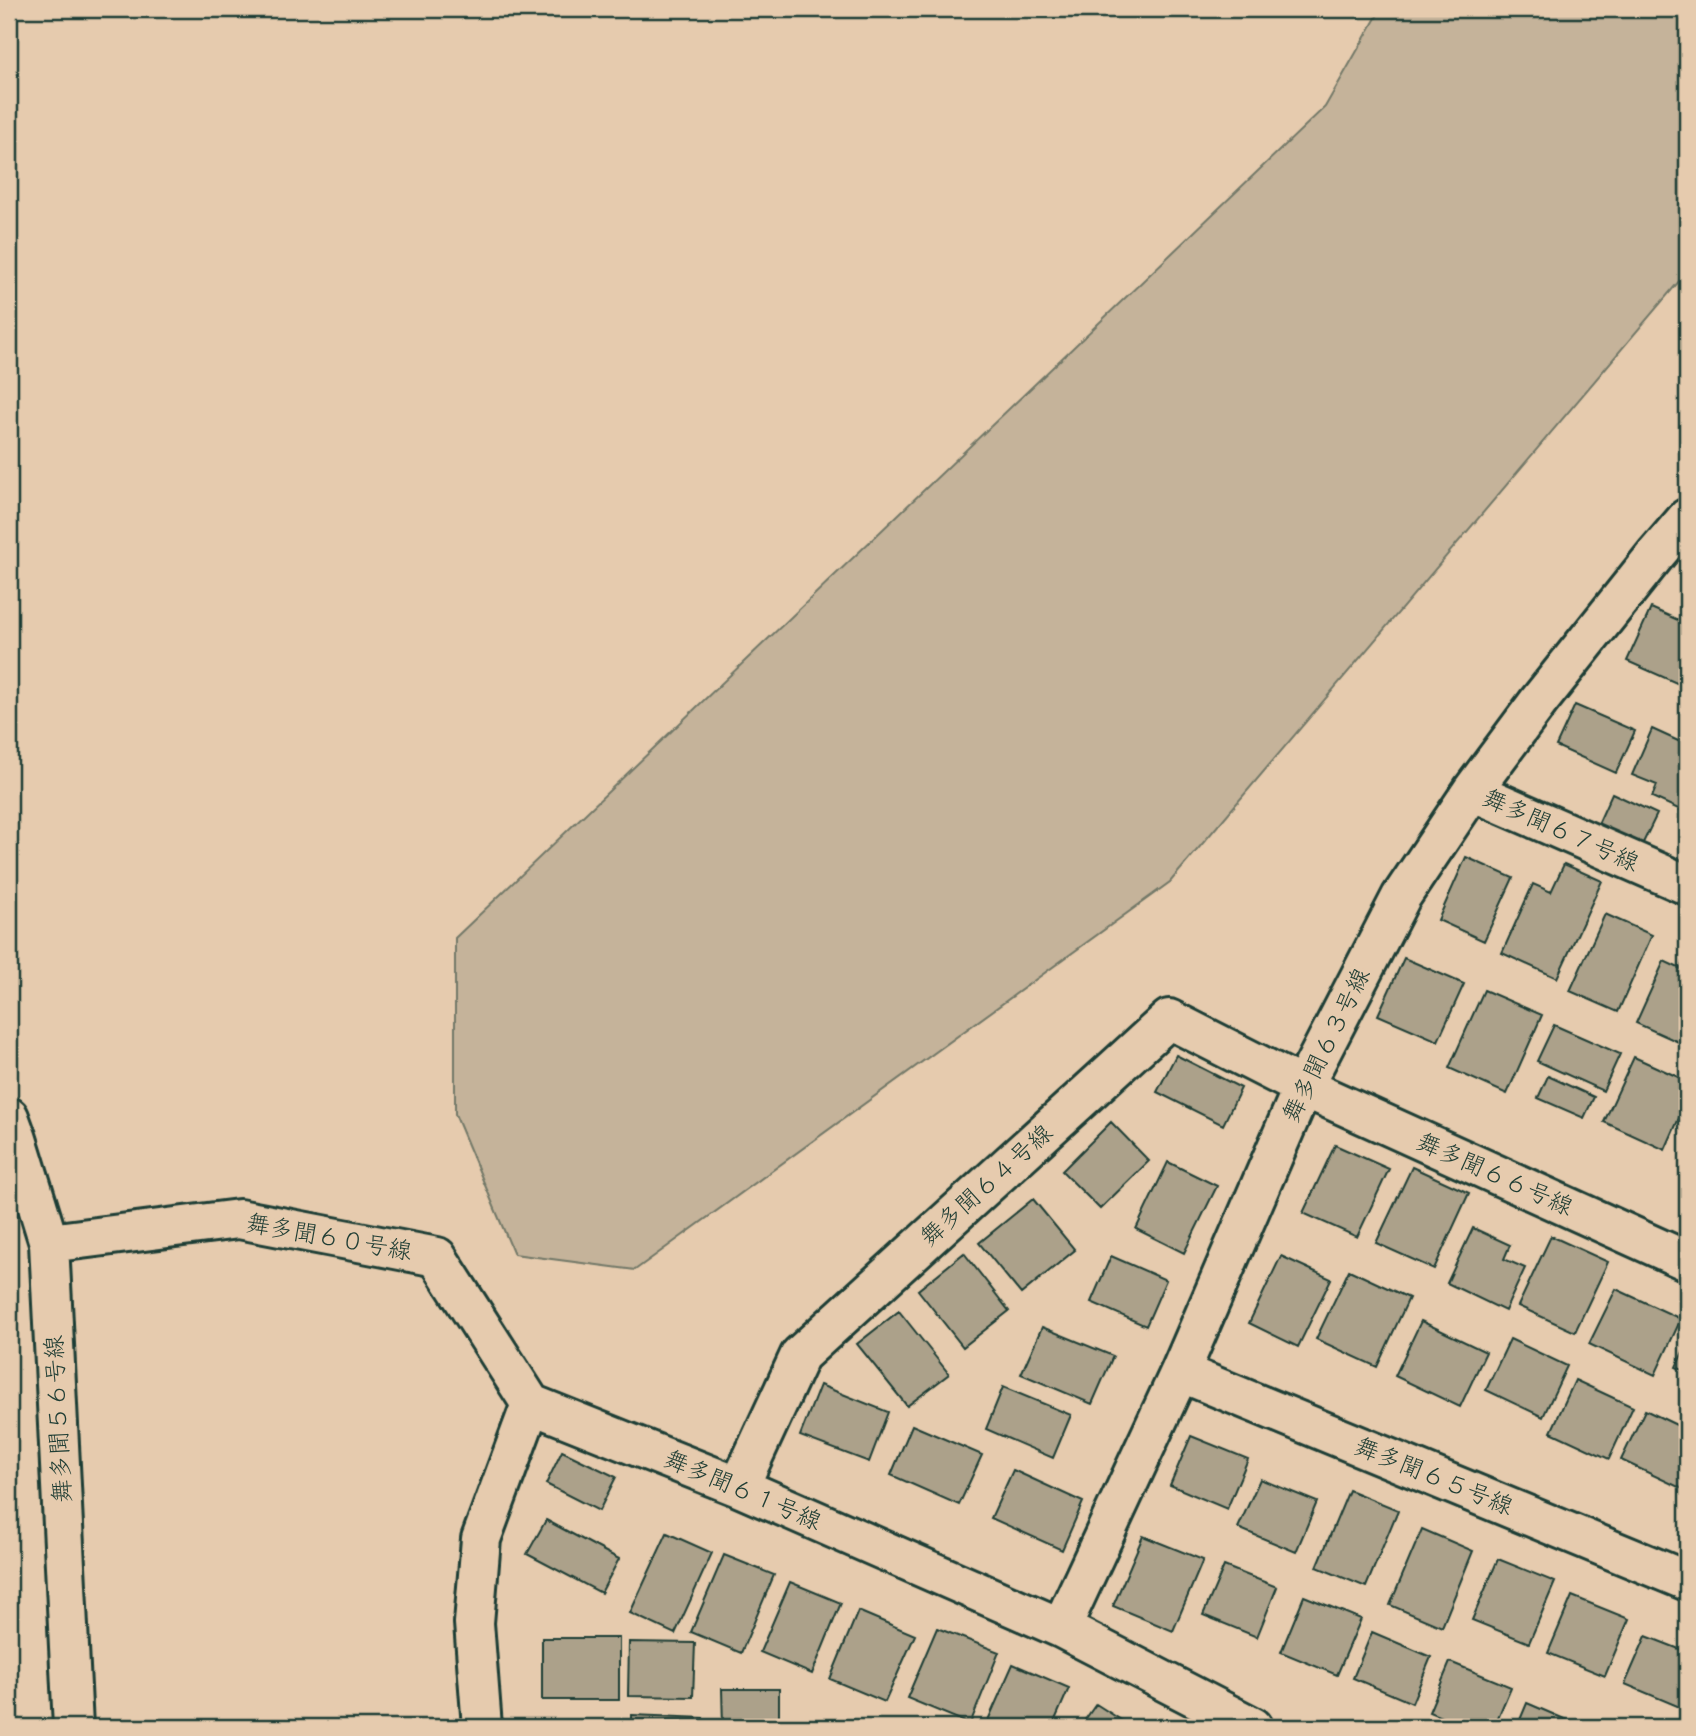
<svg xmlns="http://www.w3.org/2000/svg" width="1696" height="1736" font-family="'Architects Daughter','Klee One',sans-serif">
  <rect width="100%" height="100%" fill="#e6cbae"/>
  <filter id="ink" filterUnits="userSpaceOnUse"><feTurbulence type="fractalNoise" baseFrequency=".0143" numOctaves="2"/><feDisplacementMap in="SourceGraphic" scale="14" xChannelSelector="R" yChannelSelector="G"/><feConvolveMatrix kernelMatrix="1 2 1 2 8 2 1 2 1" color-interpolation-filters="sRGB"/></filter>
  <g filter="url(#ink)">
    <path fill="#c5b39a" stroke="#727867" stroke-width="2" d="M 1381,9 L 1687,9 L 1687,272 L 1170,882 L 635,1270 L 514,1254 L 455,1114 L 455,938 L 1325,107 Z"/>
    <path fill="#aca18a" stroke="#1f3d34" stroke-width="2" d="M 1651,608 L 1687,624 L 1687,672 L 1681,685 L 1627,661 Z
      M 1575,705 L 1635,731 L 1616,773 L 1556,746 Z
      M 1652,729 L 1687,745 L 1687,813 L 1652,797 L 1657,785 L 1632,775 Z
      M 1612,793 L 1657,814 L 1642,845 L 1598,824 Z
      M 1466,857 L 1513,878 L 1484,941 L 1438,920 Z
      M 1564,864 L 1602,881 L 1557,978 L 1502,953 L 1533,884 L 1551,892 Z
      M 1605,914 L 1652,935 L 1618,1012 L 1570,991 Z
      M 1686,954 L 1687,1041 L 1685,1045 L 1636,1023 L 1664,961 L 1681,969 Z
      M 1404,958 L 1464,984 L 1438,1041 L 1378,1015 Z
      M 1484,990 L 1542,1015 L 1507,1094 L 1449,1068 Z
      M 1554,1025 L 1620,1054 L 1603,1091 L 1537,1061 Z
      M 1176,1055 L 1241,1088 L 1223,1125 L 1157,1092 Z
      M 1634,1057 L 1687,1081 L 1687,1100 L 1665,1150 L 1604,1122 Z
      M 1548,1076 L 1594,1097 L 1584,1118 L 1538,1098 Z
      M 1111,1122 L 1149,1161 L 1100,1209 L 1062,1171 Z
      M 1335,1145 L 1389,1169 L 1357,1237 L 1303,1213 Z
      M 1168,1162 L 1217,1186 L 1184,1253 L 1136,1229 Z
      M 1412,1167 L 1469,1193 L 1434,1269 L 1376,1243 Z
      M 1033,1199 L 1075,1250 L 1021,1294 L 979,1243 Z
      M 1473,1228 L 1510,1245 L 1504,1259 L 1525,1268 L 1505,1311 L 1447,1283 Z
      M 1551,1236 L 1608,1262 L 1575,1332 L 1518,1306 Z
      M 964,1253 L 1009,1311 L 963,1347 L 918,1290 Z
      M 1111,1256 L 1166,1280 L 1146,1326 L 1091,1302 Z
      M 1281,1256 L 1331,1279 L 1298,1347 L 1249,1323 Z
      M 1349,1270 L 1409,1298 L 1377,1367 L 1316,1339 Z
      M 1616,1289 L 1681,1319 L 1655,1375 L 1589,1344 Z
      M 899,1311 L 949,1374 L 907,1406 L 857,1344 Z
      M 1421,1321 L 1486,1352 L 1460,1407 L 1395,1376 Z
      M 1042,1327 L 1113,1356 L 1092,1404 L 1021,1374 Z
      M 1510,1339 L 1567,1366 L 1543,1417 L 1486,1390 Z
      M 1687,1343 L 1687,1372 L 1676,1367 Z
      M 1575,1380 L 1633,1407 L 1609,1459 L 1551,1432 Z
      M 820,1385 L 888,1412 L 869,1462 L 800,1436 Z
      M 1003,1387 L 1071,1415 L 1053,1458 L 986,1429 Z
      M 1645,1410 L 1687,1430 L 1687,1491 L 1621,1460 Z
      M 912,1425 L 982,1455 L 959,1505 L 891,1475 Z
      M 1191,1436 L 1248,1459 L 1227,1509 L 1170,1485 Z
      M 562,1451 L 616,1477 L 599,1511 L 546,1484 Z
      M 1013,1470 L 1083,1502 L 1062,1550 L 991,1518 Z
      M 1260,1479 L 1317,1502 L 1296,1552 L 1238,1528 Z
      M 1349,1490 L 1398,1510 L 1366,1587 L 1317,1567 Z
      M 546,1520 L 619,1559 L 601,1593 L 527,1554 Z
      M 1422,1529 L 1473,1551 L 1442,1627 L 1390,1605 Z
      M 667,1533 L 712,1553 L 675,1634 L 630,1613 Z
      M 1143,1536 L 1203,1560 L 1173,1631 L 1113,1606 Z
      M 724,1555 L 774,1575 L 741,1653 L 691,1632 Z
      M 1498,1559 L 1555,1582 L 1529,1643 L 1472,1620 Z
      M 1224,1566 L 1277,1587 L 1257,1637 L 1203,1615 Z
      M 790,1582 L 841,1603 L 812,1674 L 760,1652 Z
      M 1304,1596 L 1361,1619 L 1337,1675 L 1281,1652 Z
      M 1572,1596 L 1629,1619 L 1605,1676 L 1548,1653 Z
      M 858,1611 L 915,1635 L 885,1702 L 830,1679 Z
      M 937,1628 L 999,1652 L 970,1724 L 907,1698 Z
      M 1372,1632 L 1431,1657 L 1412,1703 L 1353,1678 Z
      M 1646,1636 L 1687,1652 L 1687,1696 L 1682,1708 L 1625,1684 Z
      M 542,1638 L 619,1638 L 619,1700 L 542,1700 Z
      M 629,1642 L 695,1643 L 693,1697 L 628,1696 Z
      M 1450,1662 L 1511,1687 L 1494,1727 L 1465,1727 L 1429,1712 Z
      M 1013,1664 L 1069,1688 L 1052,1727 L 985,1727 Z
      M 722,1689 L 779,1689 L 779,1727 L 723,1727 Z
      M 1527,1703 L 1583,1727 L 1517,1727 Z
      M 1096,1704 L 1132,1727 L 1080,1727 Z
      M 632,1715 L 703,1718 L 702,1727 L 631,1727 Z
      M 1614,1720 L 1633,1727 L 1611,1727 Z
      M 607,1723 L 607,1727 L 547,1727 L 547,1726 Z"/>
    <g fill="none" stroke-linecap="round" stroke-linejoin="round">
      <defs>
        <path id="street" d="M 1472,791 L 1687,885
          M 9,1117 L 17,1139 L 49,1243 L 73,1727
          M 49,1243 L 239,1219 L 437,1257 L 531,1404
          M 1180,1372 L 1687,1581
          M 739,1487 L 800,1355 L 1169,1019 L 1303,1087 L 1687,1261
          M 1061,1628 L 1180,1372 L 1303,1087 L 1401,897 L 1472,791 L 1539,701 L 1657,553 L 1687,518
          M 482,1727 L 474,1623 L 481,1539 L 531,1404 L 739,1487 L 1061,1628 L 1253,1727"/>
      </defs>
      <use href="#street" stroke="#1f3d34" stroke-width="44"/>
      <use href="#street" stroke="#e6cbae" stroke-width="38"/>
    </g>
  </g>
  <g text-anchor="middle" stroke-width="7" stroke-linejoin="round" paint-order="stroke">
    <g font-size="24" fill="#1f3d34" stroke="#e6cbae">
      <text transform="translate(1561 830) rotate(24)" y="8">舞多聞６７号線</text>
      <text transform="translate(1326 1045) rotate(-64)" y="8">舞多聞６３号線</text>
      <text transform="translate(1495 1174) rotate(24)" y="8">舞多聞６６号線</text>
      <text transform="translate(986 1185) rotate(-42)" y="8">舞多聞６４号線</text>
      <text transform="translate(329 1237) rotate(10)" y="8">舞多聞６０号線</text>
      <text transform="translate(58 1419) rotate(-93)" y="8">舞多聞５６号線</text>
      <text transform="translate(1434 1476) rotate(22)" y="8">舞多聞６５号線</text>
      <text transform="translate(743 1490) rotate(23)" y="8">舞多聞６１号線</text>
    </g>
  </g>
  <rect width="1696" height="1736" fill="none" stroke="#e6cbae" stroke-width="35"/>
  <rect x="18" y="18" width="1661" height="1701" fill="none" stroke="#1f3d34" stroke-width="2.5" filter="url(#ink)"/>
</svg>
